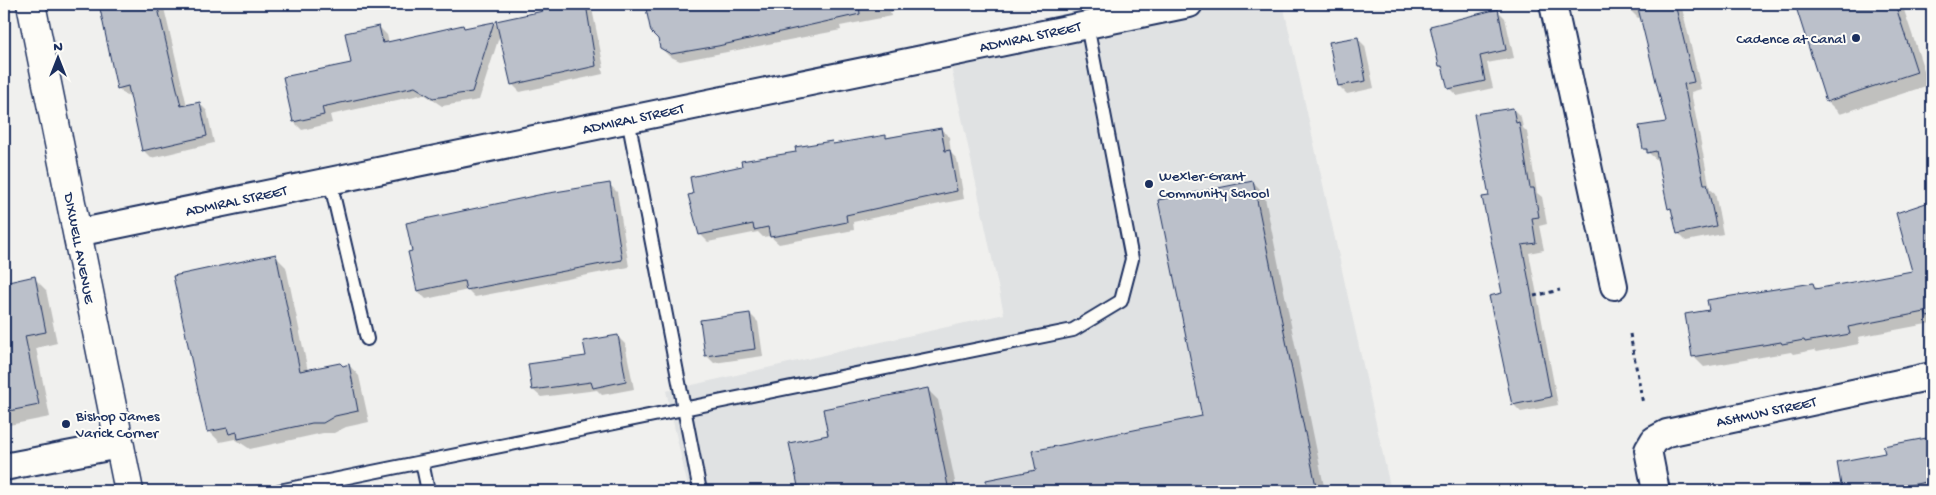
<svg xmlns="http://www.w3.org/2000/svg" width="1936" height="495" font-family="'Gochi Hand',sans-serif">
  <rect width="100%" height="100%" fill="#f0f0ee"/>
  <filter id="ink" filterUnits="userSpaceOnUse"><feTurbulence type="fractalNoise" baseFrequency=".02" numOctaves="2"/><feDisplacementMap in="SourceGraphic" scale="10" xChannelSelector="R" yChannelSelector="G"/><feConvolveMatrix kernelMatrix="1 2 1 2 8 2 1 2 1" color-interpolation-filters="sRGB"/></filter>
  <g filter="url(#ink)">
    <path fill="#e0e2e3" d="M 1189,4 L 1283,4 L 1391,491 L 689,491 L 666,391 L 1004,314 L 948,53 Z"/>
    <path fill="#0003" d="M 101,4 L 163,4 L 187,106 L 199,103 L 207,111 L 214,143 L 151,158 L 143,150 L 131,95 L 126,96 L 118,88 Z
      M 543,4 L 591,4 L 604,68 L 602,68 L 603,74 L 520,92 L 512,84 L 500,34 L 479,100 L 442,106 L 424,94 L 330,115 L 332,123 L 302,130 L 294,122 L 285,78 L 353,64 L 379,27 L 387,35 L 389,43 L 463,26 L 466,29 L 494,23 L 499,28 L 544,12 Z
      M 647,4 L 931,4 L 890,12 L 891,16 L 840,26 L 841,30 L 680,61 L 669,56 L 661,48 L 659,39 L 652,32 Z
      M 1629,4 L 1681,4 L 1701,89 L 1691,92 L 1710,189 L 1715,193 L 1723,234 L 1686,241 L 1678,233 L 1674,213 L 1669,208 L 1659,159 L 1657,160 L 1644,149 L 1668,123 L 1642,17 L 1638,18 L 1630,10 Z
      M 1796,4 L 1902,4 L 1929,85 L 1840,114 L 1827,101 Z
      M 1497,10 L 1505,18 L 1514,58 L 1487,63 L 1493,88 L 1457,96 L 1449,88 L 1444,70 L 1440,66 Z
      M 1357,38 L 1365,46 L 1374,88 L 1347,94 L 1339,86 Z
      M 1513,109 L 1521,117 L 1523,128 L 1527,132 L 1537,193 L 1542,197 L 1547,224 L 1539,226 L 1544,250 L 1529,253 L 1558,405 L 1521,412 L 1513,404 L 1504,294 L 1490,197 Z
      M 941,129 L 949,137 L 951,153 L 957,159 L 964,199 L 853,222 L 854,230 L 779,244 L 770,236 L 763,237 L 758,232 L 708,242 L 700,234 L 744,167 L 832,142 L 835,145 Z
      M 1253,182 L 1264,193 L 1325,491 L 1016,491 L 1013,476 L 1037,471 L 1204,417 Z
      M 609,184 L 617,192 L 629,267 L 475,297 L 468,290 L 426,299 L 418,291 Z
      M 1932,203 L 1932,323 L 1858,337 L 1859,344 L 1816,352 L 1814,350 L 1793,354 L 1791,352 L 1704,367 L 1694,357 L 1686,315 L 1710,311 L 1813,284 L 1818,289 L 1914,272 L 1898,214 Z
      M 275,256 L 286,267 L 308,371 L 349,365 L 359,376 L 369,422 L 346,427 L 334,433 L 323,433 L 250,449 L 235,439 L 220,442 L 209,431 Z
      M 34,278 L 46,290 L 57,343 L 36,348 L 50,417 L 4,426 L 4,284 Z
      M 750,314 L 758,322 L 763,356 L 714,363 L 706,355 Z
      M 617,336 L 625,344 L 634,389 L 602,395 L 597,390 L 541,397 L 533,390 L 588,357 Z
      M 927,389 L 938,400 L 957,491 L 800,491 L 791,444 L 830,436 Z
      M 1932,438 L 1932,491 L 1844,491 L 1838,463 L 1886,454 L 1884,447 Z
      M 1765,486 L 1770,491 L 1735,491 Z"/>
    <path fill="#bbc0ca" stroke="#1b2f5e" d="M 99,4 L 157,4 L 181,106 L 200,102 L 207,136 L 142,151 L 128,86 L 117,89 Z
      M 541,4 L 586,4 L 596,66 L 511,85 L 496,21 L 543,11 Z
      M 645,4 L 859,4 L 860,14 L 718,46 L 671,54 L 660,48 L 658,39 L 651,32 Z
      M 1637,4 L 1675,4 L 1694,82 L 1684,84 L 1704,184 L 1707,184 L 1716,226 L 1677,234 L 1671,208 L 1668,209 L 1656,151 L 1647,153 L 1647,149 L 1643,149 L 1639,126 L 1666,122 Z
      M 1795,4 L 1895,4 L 1917,72 L 1826,102 Z
      M 1498,9 L 1506,50 L 1480,56 L 1485,81 L 1448,89 L 1442,66 L 1439,66 L 1430,26 Z
      M 494,22 L 472,92 L 433,98 L 415,87 L 322,107 L 324,115 L 293,122 L 283,77 L 351,63 L 345,33 L 379,26 L 383,43 L 463,25 L 464,28 Z
      M 1358,37 L 1366,81 L 1338,86 L 1329,42 Z
      M 1513,108 L 1516,123 L 1519,122 L 1530,188 L 1534,188 L 1539,217 L 1532,218 L 1536,243 L 1522,245 L 1551,397 L 1512,405 L 1489,296 L 1502,293 L 1482,197 L 1489,196 L 1474,114 Z
      M 941,128 L 945,151 L 950,150 L 957,191 L 846,215 L 847,222 L 794,233 L 770,237 L 768,227 L 754,230 L 753,224 L 699,235 L 688,195 L 693,194 L 690,177 L 742,166 L 741,161 L 796,152 L 795,147 L 832,141 L 833,144 L 886,135 L 886,138 Z
      M 1253,181 L 1317,491 L 987,491 L 986,480 L 1036,470 L 1032,451 L 1202,416 L 1158,200 Z
      M 610,183 L 622,260 L 466,290 L 464,281 L 417,291 L 408,252 L 412,251 L 406,223 L 543,194 Z
      M 1932,201 L 1932,316 L 1927,317 L 1925,312 L 1848,327 L 1850,334 L 1805,342 L 1804,340 L 1782,344 L 1781,342 L 1692,357 L 1685,314 L 1709,310 L 1707,300 L 1813,283 L 1815,289 L 1912,271 L 1896,213 Z
      M 276,254 L 300,371 L 340,363 L 343,366 L 349,364 L 358,411 L 335,416 L 323,423 L 312,423 L 238,439 L 237,432 L 229,434 L 227,428 L 207,432 L 173,276 Z
      M 35,276 L 46,332 L 25,336 L 39,405 L 4,412 L 4,283 Z
      M 750,313 L 755,349 L 705,356 L 700,320 Z
      M 618,335 L 626,381 L 593,388 L 591,382 L 532,390 L 528,364 L 586,356 L 583,341 Z
      M 928,388 L 949,491 L 799,491 L 789,443 L 828,435 L 823,409 Z
      M 1932,437 L 1932,481 L 1894,488 L 1894,491 L 1842,491 L 1837,462 L 1885,453 L 1883,446 Z"/>
    <g fill="none" stroke-linecap="round" stroke-linejoin="round">
      <defs>
        <path id="service" d="M 628,119 L 700,491
          M 330,181 L 367,339
          M 422,462 L 428,491
          M 279,491 L 1073,330 L 1121,301 L 1132,259 L 1087,25"/>
        <path id="minor" d="M 1553,4 L 1614,286
          M 77,233 L 1189,4
          M 4,467 L 119,445
          M 1656,491 L 1648,450 L 1654,440 L 1667,433 L 1932,376"/>
        <path id="primary" d="M 31,4 L 129,491"/>
      </defs>
      <use href="#service" stroke="#1b2f5e" stroke-width="16"/>
      <use href="#minor" stroke="#1b2f5e" stroke-width="30"/>
      <use href="#primary" stroke="#1b2f5e" stroke-width="31"/>
      <path stroke="#1b2f5e" stroke-width="3" stroke-dasharray="4 4" stroke-linecap="butt" d="M 1534,296 L 1560,290
        M 1630,334 L 1643,404"/>
      <use href="#service" stroke="#fdfcf7" stroke-width="12"/>
      <use href="#minor" stroke="#fdfcf7" stroke-width="26"/>
      <use href="#primary" stroke="#fdfcf7" stroke-width="28"/>
    </g>
  </g>
  <g fill="#1b2f5e" stroke="#fdfcf7" stroke-width="2">
    <circle cx="1856" cy="38" r="5"/>
    <circle cx="1149" cy="184" r="5"/>
    <circle cx="66" cy="424" r="5"/>
  </g>
  <g text-anchor="middle" stroke-width="4" stroke-linejoin="round" paint-order="stroke">
    <g font-size="15" fill="#1b2f5e" stroke="#fdfcf7">
      <text transform="translate(1030 36) rotate(-12)" y="5">ADMIRAL STREET</text>
      <text transform="translate(633 118) rotate(-12)" y="5">ADMIRAL STREET</text>
      <text transform="translate(236 200) rotate(-12)" y="5">ADMIRAL STREET</text>
      <text transform="translate(80 248) rotate(79)" y="5">DIXWELL AVENUE</text>
      <text transform="translate(1766 411) rotate(-12)" y="5">ASHMUN STREET</text>
    </g>
    <g font-size="15" fill="#1b2f5e" stroke="#fdfcf7" text-anchor="start">
      <text x="1846" y="43" text-anchor="end">Cadence at Canal</text>
      <text x="1159" y="180">Wexler-Grant<tspan x="1159" dy="17">Community School</tspan></text>
      <text x="76" y="420">Bishop James<tspan x="76" dy="17">Varick Corner</tspan></text>
    </g>
  </g>
  <rect width="1936" height="495" fill="none" stroke="#fdfcf7" stroke-width="20"/>
  <rect x="10" y="10" width="1916" height="475" fill="none" stroke="#1b2f5e" stroke-width="2" filter="url(#ink)"/>
  <g transform="translate(58 58)" stroke="#fdfcf7" stroke-width="4" paint-order="stroke">
  <path d="M0-4L9 19L0 12L-9 19Z" fill="#1b2f5e"/>
  <text y="-8" font-size="14" font-weight="bold" text-anchor="middle" fill="#1b2f5e">N</text>
  </g>
</svg>
